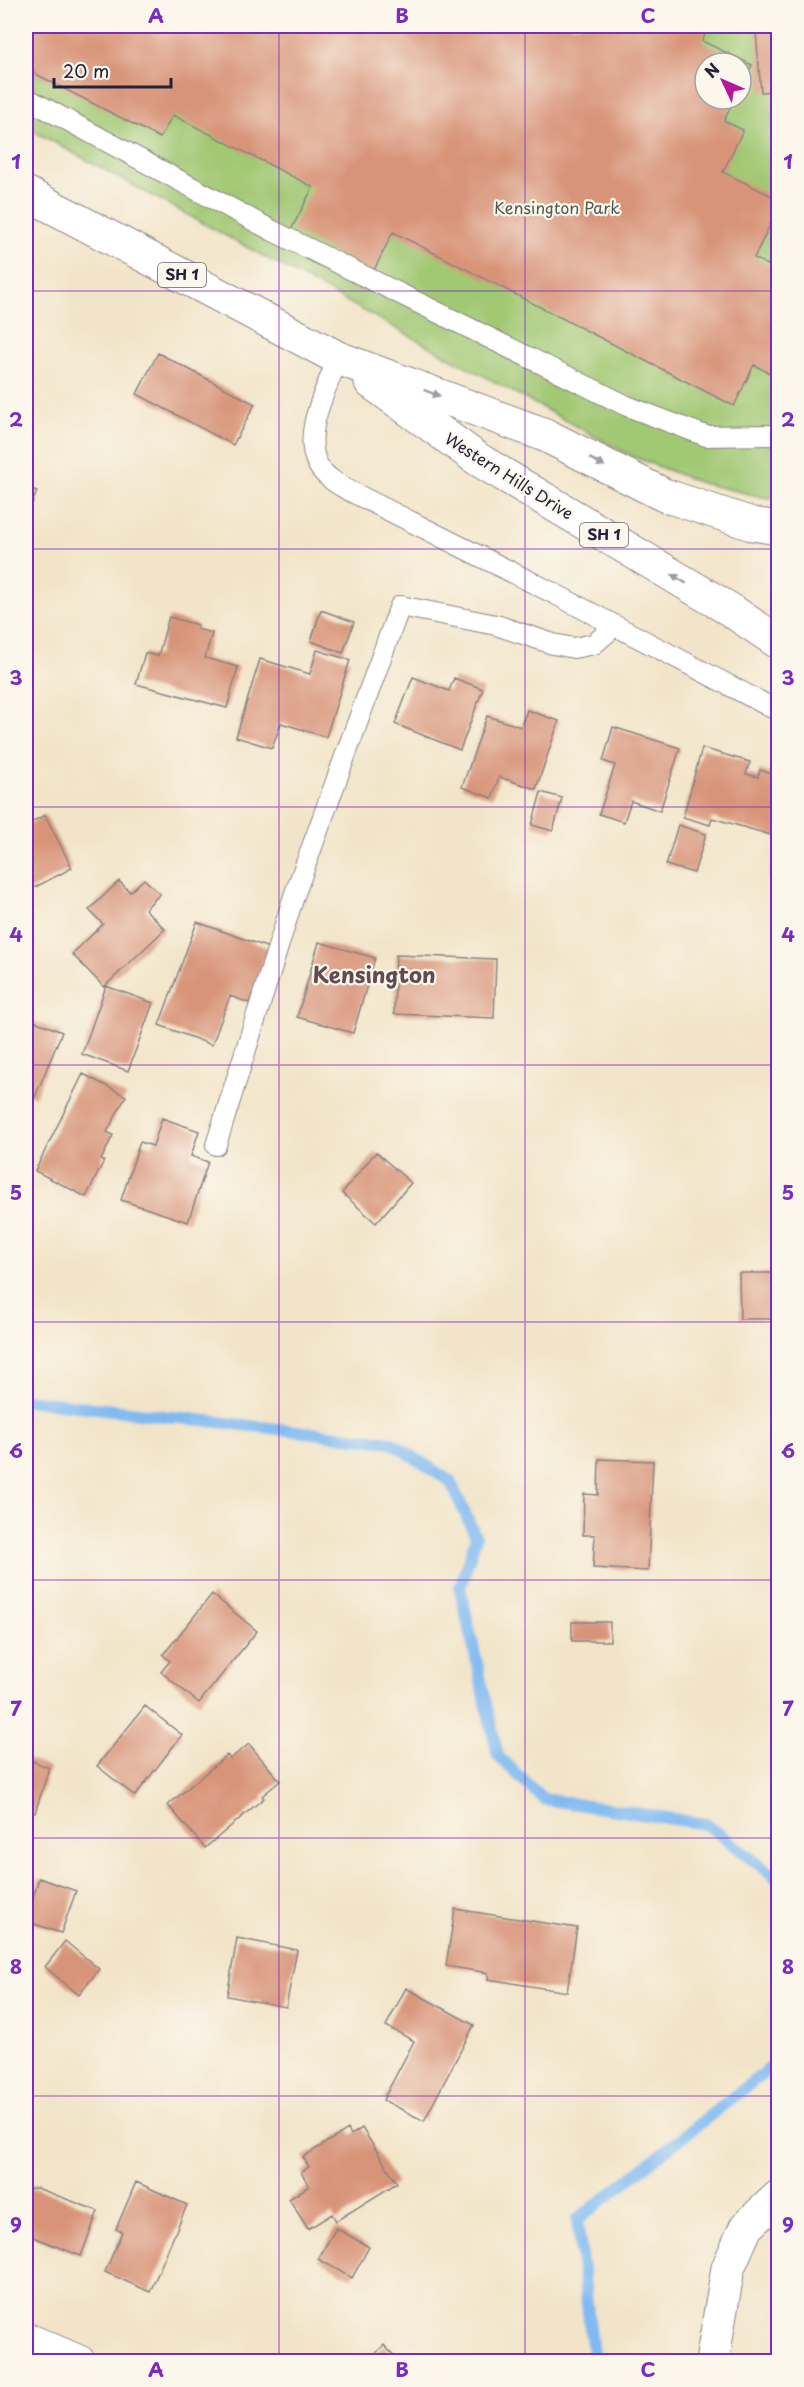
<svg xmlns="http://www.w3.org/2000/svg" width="804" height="2387" font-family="'Playpen Sans',sans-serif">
  <rect width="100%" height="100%" fill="#fbf7ec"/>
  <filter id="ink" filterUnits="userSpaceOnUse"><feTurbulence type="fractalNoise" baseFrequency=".0167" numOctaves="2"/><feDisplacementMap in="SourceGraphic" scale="12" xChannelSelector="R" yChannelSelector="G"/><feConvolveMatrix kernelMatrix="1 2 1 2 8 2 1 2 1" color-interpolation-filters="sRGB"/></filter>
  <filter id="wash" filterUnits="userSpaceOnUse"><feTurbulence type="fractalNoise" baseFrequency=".008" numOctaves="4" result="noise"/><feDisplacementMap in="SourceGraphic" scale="24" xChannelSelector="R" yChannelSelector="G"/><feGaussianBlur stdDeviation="1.35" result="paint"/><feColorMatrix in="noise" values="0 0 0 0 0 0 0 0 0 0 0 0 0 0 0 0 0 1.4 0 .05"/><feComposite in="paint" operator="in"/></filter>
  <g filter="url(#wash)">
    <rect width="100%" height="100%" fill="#f2e4c8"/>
    <path fill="#a1c873" stroke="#627557" stroke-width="1.5" fill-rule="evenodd" d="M 26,26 L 778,26 L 778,497 L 767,498 L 701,483 L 629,455 L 26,127 ZM 705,63 L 741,63 L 741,99 L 705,99 Z"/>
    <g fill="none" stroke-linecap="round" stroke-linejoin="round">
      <path stroke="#80baf1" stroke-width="12" d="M 26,1400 L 391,1442 L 450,1481 L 476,1537 L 460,1588 L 498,1756 L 543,1799 L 706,1824 L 778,1879
        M 594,2362 L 577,2220 L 778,2062"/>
    </g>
    <g id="blocks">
      <path fill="#d89479" d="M 26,26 L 709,26 L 702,41 L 752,65 L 741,86 L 741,63 L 705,63 L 705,99 L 734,99 L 724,121 L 743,130 L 723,172 L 778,199 L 778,208 L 754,258 L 778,270 L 778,364 L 773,375 L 754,365 L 734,406 L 393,232 L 373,272 L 291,230 L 313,187 L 173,115 L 160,138 L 26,69 Z
        M 778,29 L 778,91 L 761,92 L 756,32 Z
        M 158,353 L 255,404 L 233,445 L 137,394 Z
        M 26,487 L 37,491 L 26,520 Z
        M 321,610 L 354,622 L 343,653 L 311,641 Z
        M 169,617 L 198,625 L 197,629 L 212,633 L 205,658 L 238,667 L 227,708 L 136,684 L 145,653 L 158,656 Z
        M 317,650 L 350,660 L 326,737 L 281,723 L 272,748 L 236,737 L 260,659 L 310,674 Z
        M 413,677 L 449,691 L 454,678 L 483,689 L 460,750 L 395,724 Z
        M 527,710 L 559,721 L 536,789 L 499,777 L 492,798 L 462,787 L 487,716 L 521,727 Z
        M 613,727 L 680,748 L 660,811 L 631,801 L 624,822 L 599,814 L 615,765 L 603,761 Z
        M 702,748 L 750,762 L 746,774 L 758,777 L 760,770 L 778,776 L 778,837 L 712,818 L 710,825 L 683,817 Z
        M 541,792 L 562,798 L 553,831 L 532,825 Z
        M 45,815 L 72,868 L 26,892 L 26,825 Z
        M 678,825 L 706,834 L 694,873 L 666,865 Z
        M 778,848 L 778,877 L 770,874 Z
        M 144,879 L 160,894 L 145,909 L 165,929 L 104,987 L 72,954 L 103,924 L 89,910 L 119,881 L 130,892 Z
        M 197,922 L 269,948 L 249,1003 L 230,996 L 212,1045 L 159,1025 Z
        M 319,942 L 375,958 L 353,1033 L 297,1017 Z
        M 396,955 L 496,959 L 494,1018 L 394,1014 Z
        M 106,986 L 153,1003 L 128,1071 L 82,1054 Z
        M 26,1011 L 34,1014 L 32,1020 L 62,1032 L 35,1097 L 26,1093 Z
        M 83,1074 L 126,1096 L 107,1132 L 113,1135 L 101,1160 L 104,1161 L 86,1197 L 35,1171 Z
        M 162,1118 L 199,1131 L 191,1156 L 208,1162 L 188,1222 L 121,1200 L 140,1142 L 153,1146 Z
        M 376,1152 L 411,1183 L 376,1223 L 342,1193 Z
        M 739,1273 L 778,1273 L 778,1319 L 740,1319 Z
        M 599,1459 L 653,1461 L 648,1571 L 593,1568 L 595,1535 L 583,1535 L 584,1494 L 598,1495 Z
        M 212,1594 L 257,1631 L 199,1703 L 161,1672 L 170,1661 L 163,1655 Z
        M 572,1622 L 610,1622 L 610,1641 L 572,1641 Z
        M 145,1706 L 182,1735 L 135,1796 L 97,1766 Z
        M 249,1744 L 280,1781 L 262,1796 L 264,1798 L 205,1848 L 168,1805 L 227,1755 L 230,1759 Z
        M 26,1755 L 28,1759 L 49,1768 L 35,1813 L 26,1810 Z
        M 39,1878 L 76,1891 L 61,1933 L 26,1921 Z
        M 455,1909 L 577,1928 L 567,1992 L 488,1979 L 488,1973 L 446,1966 Z
        M 237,1938 L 297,1950 L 286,2007 L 227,1996 Z
        M 65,1941 L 99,1969 L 79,1995 L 45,1967 Z
        M 406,1988 L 474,2025 L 424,2121 L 383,2100 L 414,2041 L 386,2026 Z
        M 362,2128 L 397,2183 L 336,2221 L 332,2214 L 308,2229 L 289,2199 L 309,2186 L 301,2172 L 309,2167 L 303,2157 L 348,2129 L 351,2135 Z
        M 136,2182 L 187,2205 L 150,2292 L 105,2272 L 122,2232 L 116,2229 Z
        M 37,2188 L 98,2211 L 81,2256 L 33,2237 L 26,2237 L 26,2189 Z
        M 336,2228 L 369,2247 L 352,2278 L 318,2259 Z
        M 384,2345 L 400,2362 L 367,2362 Z"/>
    </g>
  </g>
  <g filter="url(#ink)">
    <use href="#blocks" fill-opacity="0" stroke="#8a8382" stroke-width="1.5"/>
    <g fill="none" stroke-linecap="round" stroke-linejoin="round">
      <defs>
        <path id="lane" d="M 26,98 L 273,231 L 627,406 L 706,436 L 778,435
          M 338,358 C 327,388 301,434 318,465 C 324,476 336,483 346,489 L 555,594 L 778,711
          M 216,1145 L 294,896 L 400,606 L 496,625 L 553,644 L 574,648 L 594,644 L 615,626"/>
        <path id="street" d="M 26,2339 L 79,2362
          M 712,2362 L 728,2268 L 746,2227 L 778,2197"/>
        <path id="highway" d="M 26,193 L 338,358 L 545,435 L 664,495 L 752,524 L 778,528
          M 371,382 L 479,460 L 729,609 L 778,642"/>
      </defs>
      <use href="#lane" stroke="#8a8382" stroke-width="22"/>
      <use href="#street" stroke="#8a8382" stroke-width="35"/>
      <use href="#highway" stroke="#8a8382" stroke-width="35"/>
      <use href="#lane" stroke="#fff" stroke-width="20"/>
      <use href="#street" stroke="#fff" stroke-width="33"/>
      <use href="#highway" stroke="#fff" stroke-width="33"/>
    </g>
    <defs><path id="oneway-solid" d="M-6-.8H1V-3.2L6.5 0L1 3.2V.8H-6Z" transform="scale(1.5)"/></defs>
    <g fill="#9c9ca7">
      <use href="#oneway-solid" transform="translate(432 393) rotate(21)"/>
      <use href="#oneway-solid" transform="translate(597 462) rotate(27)"/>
      <use href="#oneway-solid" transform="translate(679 579) rotate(-149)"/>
    </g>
  </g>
  <path fill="none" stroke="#7b2cbf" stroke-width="1.5" stroke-opacity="0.55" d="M 279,26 L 279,2362M 525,26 L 525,2362M 26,291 L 778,291M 26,549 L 778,549M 26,807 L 778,807M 26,1065 L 778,1065M 26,1322 L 778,1322M 26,1580 L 778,1580M 26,1838 L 778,1838M 26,2096 L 778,2096"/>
  <g text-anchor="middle" stroke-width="4.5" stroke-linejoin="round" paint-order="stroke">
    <g fill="#fbf7ec" stroke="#636270" stroke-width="1.5">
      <rect x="158" y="263" width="48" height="24" rx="4.5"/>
      <rect x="580" y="523" width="48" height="24" rx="4.5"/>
    </g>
    <g font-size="15" font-weight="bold" fill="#22223b">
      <text x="182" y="280">SH 1</text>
      <text x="604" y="540">SH 1</text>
    </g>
    <g font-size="16" fill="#4e5c4f" stroke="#fbf7ec">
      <text x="557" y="214">Kensington Park</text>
    </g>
    <g font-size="16" fill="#22223b" stroke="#fbf7ec">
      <text transform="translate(509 476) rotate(32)" y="6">Western Hills Drive</text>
    </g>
    <g font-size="22" font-weight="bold" fill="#624a51" stroke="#fbf7ec">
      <text x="374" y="983">Kensington</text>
    </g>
  </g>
  <rect width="804" height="2387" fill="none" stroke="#fbf7ec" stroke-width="66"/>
  <g transform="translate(723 81) rotate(314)"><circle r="28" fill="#fbf7ec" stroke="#a4a2a5" stroke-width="1.5"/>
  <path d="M0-4.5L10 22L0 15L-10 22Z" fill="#b5179e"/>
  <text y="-9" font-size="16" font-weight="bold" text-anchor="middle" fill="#22223b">N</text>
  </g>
  <path d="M54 78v9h117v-9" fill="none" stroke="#22223b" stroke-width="3"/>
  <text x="63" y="78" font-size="18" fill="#22223b" stroke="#fbf7ec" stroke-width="4.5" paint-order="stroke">20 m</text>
  <rect x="33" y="33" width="738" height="2321" fill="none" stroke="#7b2cbf" stroke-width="2"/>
  <g font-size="20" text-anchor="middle" font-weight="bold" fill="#7b2cbf">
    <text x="156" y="23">A</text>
    <text x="402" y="23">B</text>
    <text x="648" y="23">C</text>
    <text x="16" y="169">1</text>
    <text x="788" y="169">1</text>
    <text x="16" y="427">2</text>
    <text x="788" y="427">2</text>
    <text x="16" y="685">3</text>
    <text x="788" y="685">3</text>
    <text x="16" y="942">4</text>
    <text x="788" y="942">4</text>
    <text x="16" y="1200">5</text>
    <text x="788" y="1200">5</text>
    <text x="16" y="1458">6</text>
    <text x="788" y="1458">6</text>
    <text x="16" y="1716">7</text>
    <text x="788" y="1716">7</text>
    <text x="16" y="1974">8</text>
    <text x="788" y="1974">8</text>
    <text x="16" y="2232">9</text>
    <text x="788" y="2232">9</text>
    <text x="156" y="2377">A</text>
    <text x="402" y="2377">B</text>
    <text x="648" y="2377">C</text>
  </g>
</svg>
